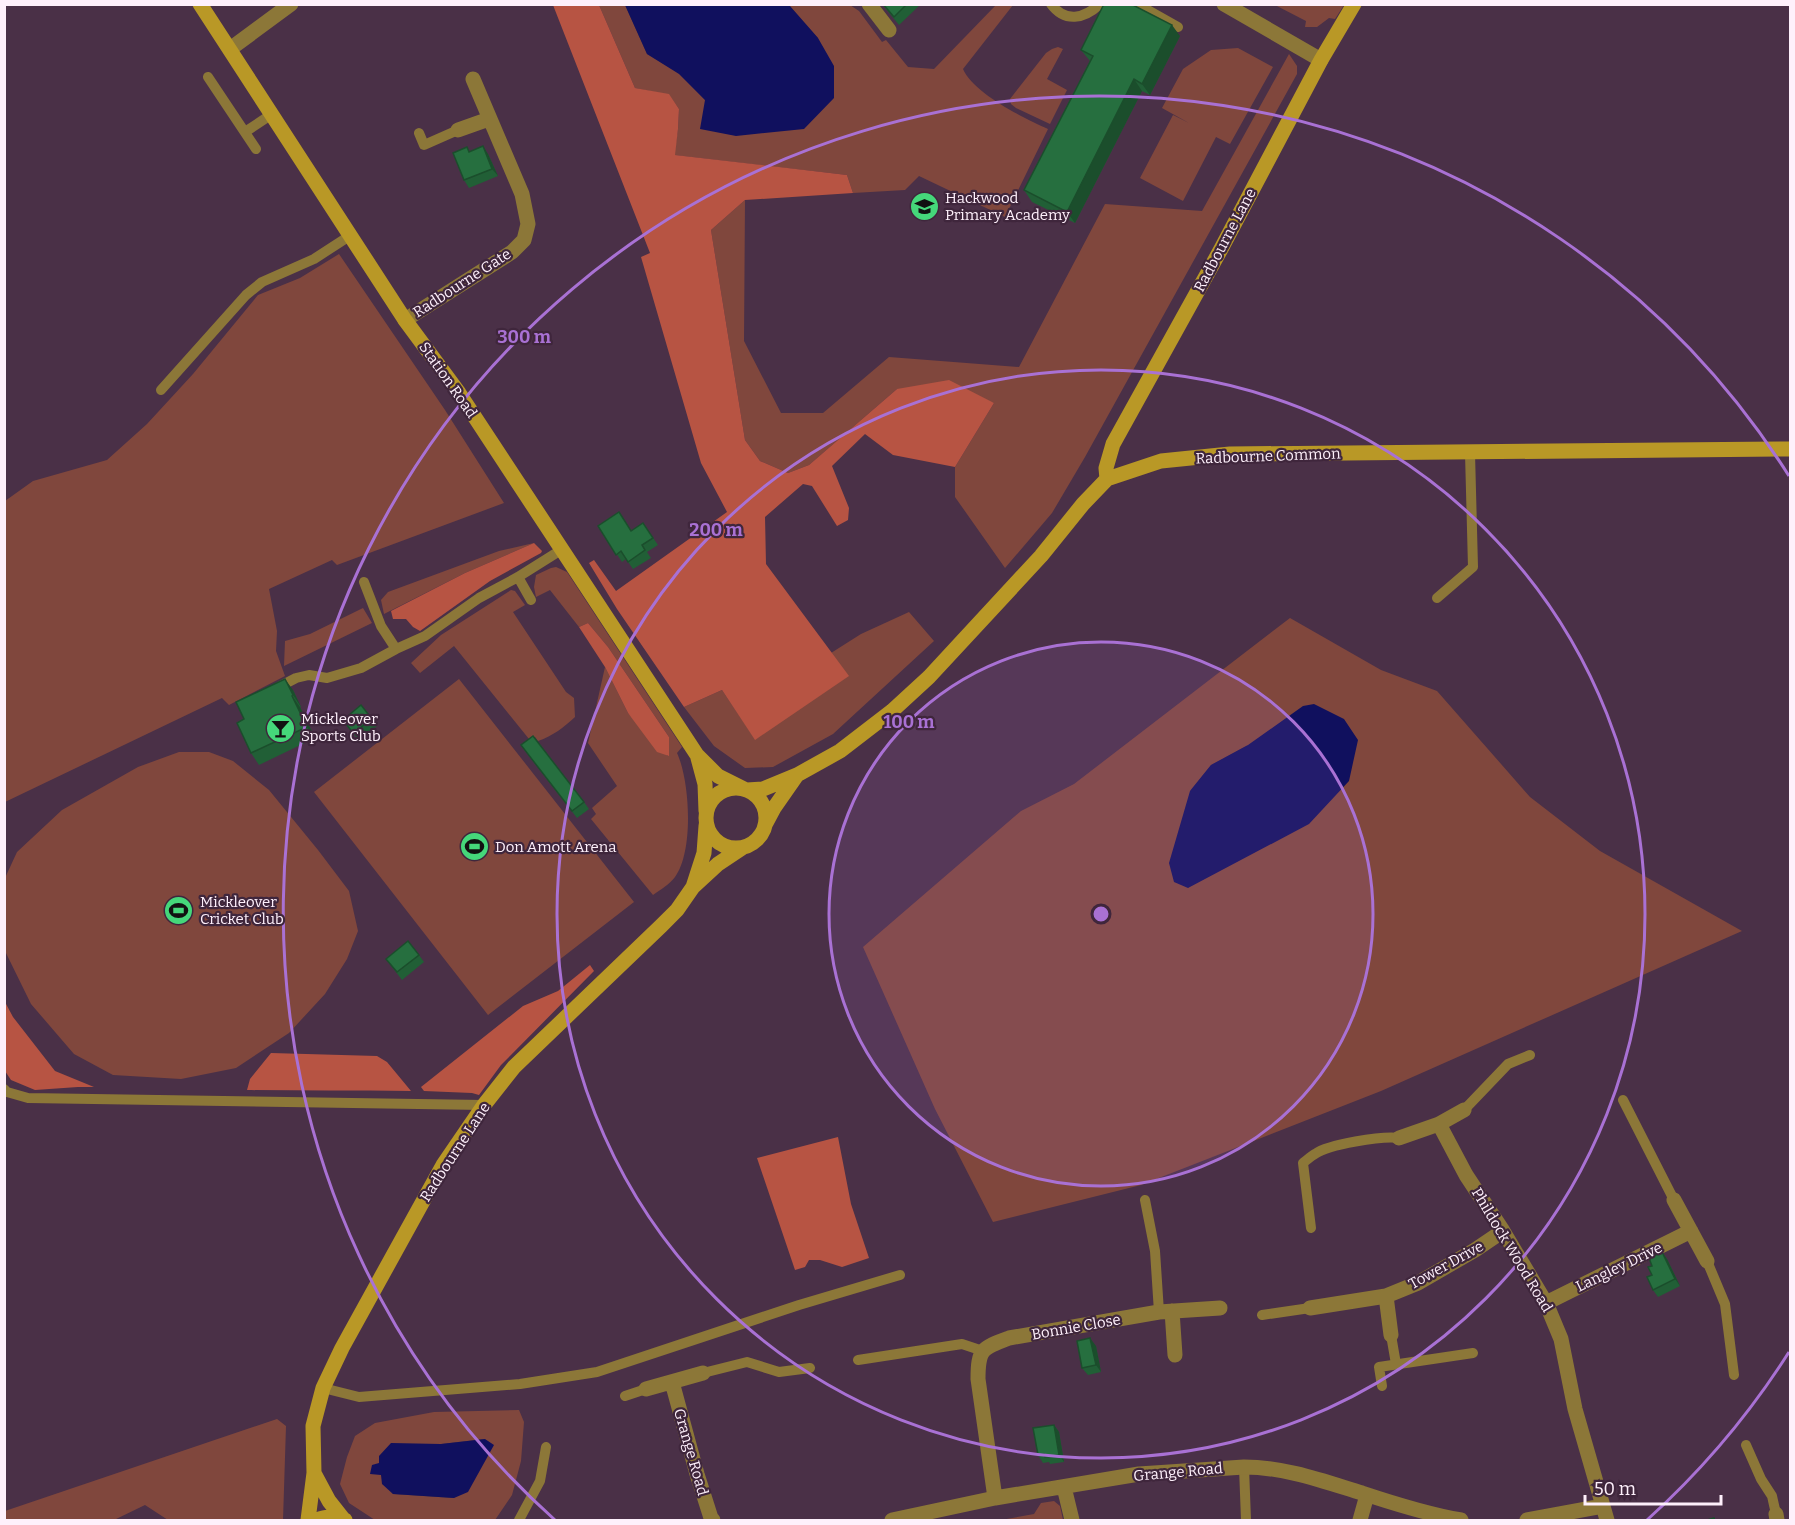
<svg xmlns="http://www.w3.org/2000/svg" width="1795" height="1525" font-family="Bitter,serif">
  <rect width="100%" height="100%" fill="#4a3047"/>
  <path fill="#80473d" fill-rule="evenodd" d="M 599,5 L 625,5 L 647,54 L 679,73 L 705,100 L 818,38 L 789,5 L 850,5 L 859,11 L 882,42 L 886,40 L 908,67 L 934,69 L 996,5 L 1013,5 L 963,69 C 973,93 1025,119 1048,129 L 1005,217 L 919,176 L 905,190 L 853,193 L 847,175 L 674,155 L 678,129 L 679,109 L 669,95 L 635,88 Z
    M 1275,5 L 1344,5 L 1335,19 L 1329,18 L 1317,27 L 1305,27 L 1306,21 Z
    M 1058,47 L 1063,49 L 1047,79 L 1067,90 L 1050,124 L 1016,108 L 1011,104 L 1010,99 L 1046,53 L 1052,49 Z
    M 1238,48 L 1273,67 L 1230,144 L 1216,137 L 1183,201 L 1140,178 L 1173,115 L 1189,123 L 1162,108 L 1183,69 L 1211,50 Z
    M 1289,54 L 1297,66 L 1297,74 L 1085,457 L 1052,513 L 1005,568 L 955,497 L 955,467 L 994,403 L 897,389 L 809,465 L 788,473 L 760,461 L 745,440 L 711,230 L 745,200 L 744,341 L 781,413 L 823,413 L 889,357 L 1019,367 L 1105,204 L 1202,211 Z
    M 339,254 L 445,410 L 504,503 L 337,565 L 332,560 L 269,589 L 277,631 L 276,651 L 285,676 L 229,705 L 222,698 L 5,802 L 5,501 L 33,481 L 107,460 L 147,424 L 193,374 L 258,295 L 300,278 Z
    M 534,543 L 465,573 L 384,614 L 381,600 L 388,592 L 499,551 Z
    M 556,567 L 567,572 L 682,747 L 677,753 C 690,781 694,851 675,877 C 670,884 660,890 653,895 L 591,819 L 596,814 L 592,808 L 617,786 L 588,743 L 605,667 L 628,713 L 668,756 L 669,737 L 608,647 L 588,623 L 579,627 L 550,590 L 536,597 L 534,587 L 536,575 L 551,568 Z
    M 511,590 L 515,591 L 525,605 L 513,612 L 566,692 L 574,698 L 575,717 C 564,727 553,736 538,741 L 535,737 L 529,739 L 454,646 L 420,673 L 411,663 L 441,635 Z
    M 363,608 L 372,623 L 284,666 L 285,641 L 310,634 Z
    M 909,612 L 934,641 L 833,734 L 773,767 L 745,768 L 714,746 L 684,707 L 722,690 L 755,739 L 848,676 L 831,653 L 861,634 Z
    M 1290,618 L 1381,670 L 1437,691 L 1530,797 L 1600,851 L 1742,931 L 1381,1091 L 1141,1185 L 993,1222 L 935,1109 L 863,947 L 1021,811 L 1074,784 ZM 1248,745 L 1190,791 L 1211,765 Z
    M 459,679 L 634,902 L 488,1015 L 314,792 Z
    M 179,752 L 209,752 L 233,761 L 269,790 L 318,850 L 349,891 L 358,931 L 347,959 L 325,994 L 289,1033 L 236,1068 L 181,1079 L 113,1075 L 74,1054 L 31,1004 L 5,951 L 5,878 L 17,852 L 62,810 L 138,767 Z
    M 519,1410 L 524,1422 L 521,1461 L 512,1495 L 495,1520 L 375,1520 L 349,1503 L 340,1484 L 347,1457 L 355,1436 L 375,1423 L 434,1412 ZM 485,1439 L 454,1498 L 393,1494 L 381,1475 L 372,1466 L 441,1444 Z
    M 277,1419 L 286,1426 L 283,1520 L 168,1520 L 145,1505 L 114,1520 L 5,1520 L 5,1511 Z
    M 1054,1501 L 1060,1506 L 1063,1520 L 1001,1520 L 1034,1514 L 1041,1503 Z"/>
  <path fill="#b75443" d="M 553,5 L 599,5 L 635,88 L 669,94 L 679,109 L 678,129 L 675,155 L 847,175 L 853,193 L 745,200 L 711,230 L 745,440 L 760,461 L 788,473 L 809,465 L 897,389 L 949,380 L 994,403 L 955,467 L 893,455 L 865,434 L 832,466 L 849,508 L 848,520 L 837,526 L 812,486 L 803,484 L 765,517 L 766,564 L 849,676 L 755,740 L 722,690 L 684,707 L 617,609 L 589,563 L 594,560 L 616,591 L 727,512 L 701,463 L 641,257 L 650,253 Z
    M 534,543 L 542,551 L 541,553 L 490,581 L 420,631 L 413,627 L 406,619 L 393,619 L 391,611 L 465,573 Z
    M 588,623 L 608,647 L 669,737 L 669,756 L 657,752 L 628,713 L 605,667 L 579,627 Z
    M 590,965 L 594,971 L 501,1065 L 479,1095 L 472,1093 L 424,1091 L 421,1087 L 523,1006 L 558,991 Z
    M 5,1002 L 13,1017 L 55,1071 L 94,1087 L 78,1087 L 35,1090 L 11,1080 L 5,1071 Z
    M 271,1053 L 377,1056 L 387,1062 L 411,1091 C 356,1090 302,1091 247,1090 L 250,1079 Z
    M 838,1137 L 851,1204 L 869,1258 L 842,1267 L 820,1260 L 809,1260 L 805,1267 L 795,1270 L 757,1158 Z"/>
  <path fill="#10105e" d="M 625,5 L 789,5 L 818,38 L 834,66 L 834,98 L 804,129 L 736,136 L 700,129 L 705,100 L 679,74 L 647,54 Z
    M 1314,704 L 1344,719 L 1358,740 L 1349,781 L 1309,824 L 1188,888 L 1174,882 L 1169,863 L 1190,791 L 1211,765 L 1248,745 L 1303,706 Z
    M 485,1439 L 494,1445 L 468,1492 L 454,1498 L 393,1494 L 382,1484 L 381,1475 L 370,1474 L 372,1465 L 379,1463 L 379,1456 L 391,1443 L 441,1444 Z"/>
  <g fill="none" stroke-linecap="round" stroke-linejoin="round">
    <path stroke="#8c7738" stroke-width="10" d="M 1051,4 C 1065,23 1084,19 1100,4
      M 1137,4 L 1178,27
      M 208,77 L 256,149
      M 245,132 L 272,114
      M 419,133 L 424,145 L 458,130
      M 161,390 L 246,295 L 262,282 L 314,259 L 351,235
      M 518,577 L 531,600
      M 364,582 L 381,626 L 396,649
      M 1437,598 L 1473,567 L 1470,453
      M 277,688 L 296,678 L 309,675 L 327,678 L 361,668 L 396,649 L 425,636 L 479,598 L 518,577 L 561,550
      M 4,1089 L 7,1092 L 28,1098 L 484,1105
      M 1623,1100 L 1674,1200
      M 1464,1110 L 1508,1064 L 1530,1055
      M 1145,1200 L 1155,1251 L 1159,1312
      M 1311,1228 L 1303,1163 C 1307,1160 1311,1156 1315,1154 C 1329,1144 1381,1136 1399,1138
      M 1707,1261 L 1725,1304 L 1734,1375
      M 1262,1315 L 1310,1308
      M 1391,1335 L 1396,1364
      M 858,1360 L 962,1344 L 983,1351
      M 703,1373 L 747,1362 L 779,1372 L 810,1368
      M 1382,1386 L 1379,1367 L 1473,1353
      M 323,1388 L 359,1397 L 520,1384 L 597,1372 L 799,1305 L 900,1275
      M 625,1396 L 646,1389
      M 1746,1445 L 1761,1479 L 1772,1496 L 1776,1514
      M 1244,1467 L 1246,1520
      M 519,1520 L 540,1481 L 546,1447"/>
    <path stroke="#8c7738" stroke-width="15" d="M 869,4 L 889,30
      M 1224,4 L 1321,60
      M 230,49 L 291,4
      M 458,130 L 489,119
      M 405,320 L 512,252 L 524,240 L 528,224 L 522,194 L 473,79
      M 1439,1124 L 1466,1175 L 1503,1231 L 1546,1303 L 1561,1339 L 1575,1409 L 1607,1520
      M 1399,1138 L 1439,1124 L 1464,1110
      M 1674,1200 L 1707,1261
      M 1386,1296 L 1391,1335
      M 1546,1303 L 1691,1231
      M 1310,1308 L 1386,1296 L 1418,1283 L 1475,1250 L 1503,1231
      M 1172,1311 L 1175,1355
      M 672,1382 L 697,1474 L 711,1518 L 713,1520
      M 646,1389 L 703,1373
      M 1064,1487 L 1072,1520
      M 995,1498 L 978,1379 C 978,1349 982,1348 1009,1338 L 1159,1312 L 1220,1308
      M 1776,1514 L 1777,1520
      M 892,1520 L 995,1498 L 1139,1474 L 1244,1467 C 1285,1467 1323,1481 1362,1493 C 1395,1504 1427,1514 1461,1520
      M 1360,1520 L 1367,1495
      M 1527,1520 L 1603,1506"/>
    <path stroke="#b99826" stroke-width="15" d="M 200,4 L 405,320 L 459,393 L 697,755 L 718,776 L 744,789
      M 1107,479 L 1106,468 L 1113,444 L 1221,249 L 1321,60 L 1354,4
      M 698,758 L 705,784 L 706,811
      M706 818a30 30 0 1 1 60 0a30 30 0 1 1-60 0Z
      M 747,790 L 763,789 L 797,775 L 840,751 L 892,711 L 929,677 L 1041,556 L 1083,504 L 1107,479 L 1161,461 L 1230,454 L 1790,449
      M 766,823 L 774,808 L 797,775
      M 693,887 L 704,853 L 706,826
      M 314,1473 L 329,1501 L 344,1520
      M 308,1520 L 314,1473 L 313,1426 L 323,1388 L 342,1348 L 443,1165 L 484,1105 L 514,1067 L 661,926 L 677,910 L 693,887 L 718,864 L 742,848
      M 317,1520 C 326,1516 335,1516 345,1520"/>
  </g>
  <path fill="#215f36" d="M 882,4 L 921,4 L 899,25 Z
    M 1180,36 L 1150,95 L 1142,91 L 1075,223 L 1032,202 L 1024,190 L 1090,61 L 1081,50 Z
    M 467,147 L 470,152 L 488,154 L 498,176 L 469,188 L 464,180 Z
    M 643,523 L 658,545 L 647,552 L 651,558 L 633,569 L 626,559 L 622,562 L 598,526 L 631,531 Z
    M 293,690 L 301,707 L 300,707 L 315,738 L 259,765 L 251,753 L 244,719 Z
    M 372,719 L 377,726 L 359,741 L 343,720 Z
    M 526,752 L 584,802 L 589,809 L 577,818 Z
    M 419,955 L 424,962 L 402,980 L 386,959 Z
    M 1662,1252 L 1667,1259 L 1680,1286 L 1658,1297 L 1653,1290 L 1652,1266 Z
    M 1096,1346 L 1101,1372 L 1088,1375 L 1082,1368 Z
    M 1054,1425 L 1059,1432 L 1064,1462 L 1050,1464 L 1049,1462 L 1043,1463 L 1038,1455 Z"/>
  <path fill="#1b4e2c" d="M 1172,25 L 1180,36 L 1150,95 L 1142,84 Z
    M 1134,79 L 1142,91 L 1075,223 L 1067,212 Z
    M 483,146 L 488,154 L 498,176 L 492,169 Z
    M 285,679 L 293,690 L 301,707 L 293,695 Z
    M 292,696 L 300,707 L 315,738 L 307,727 Z
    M 1662,1252 L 1667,1259 L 1680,1286 L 1675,1279 Z
    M 1090,1338 L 1096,1346 L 1101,1372 L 1096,1365 Z
    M 1054,1425 L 1059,1432 L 1064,1462 L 1059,1455 Z"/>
  <path fill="#266f3f" stroke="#1b4e2c" stroke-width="1.5" d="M 883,4 L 907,4 L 894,17 Z
    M 1104,4 L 1131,4 L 1172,25 L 1142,84 L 1134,79 L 1067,212 L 1024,190 L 1093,56 L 1081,50 Z
    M 483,146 L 492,169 L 464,180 L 453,153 L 467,147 L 469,152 Z
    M 619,512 L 631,531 L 643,523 L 653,538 L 642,545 L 645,550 L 628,562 L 621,551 L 616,555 L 598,526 Z
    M 285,679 L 293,695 L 292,696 L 307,727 L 251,753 L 237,723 L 244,719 L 236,702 Z
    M 361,705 L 372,719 L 353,733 L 343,720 Z
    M 533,736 L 584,802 L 572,811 L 521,745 Z
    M 408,941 L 419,955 L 397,972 L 386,959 Z
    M 1662,1252 L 1675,1279 L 1653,1290 L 1647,1277 L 1652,1275 L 1648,1267 L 1652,1266 L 1649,1258 Z
    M 1090,1338 L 1096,1365 L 1082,1368 L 1077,1341 Z
    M 1054,1425 L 1059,1455 L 1045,1457 L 1044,1454 L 1038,1455 L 1033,1428 Z
    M 1714,1518 L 1715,1521 L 1704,1521 Z"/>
  <circle cx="1101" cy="914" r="272" fill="#a971d4" fill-opacity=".12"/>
  <g fill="none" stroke="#a971d4" stroke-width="3">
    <circle cx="1101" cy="914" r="272"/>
    <circle cx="1101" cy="914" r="544"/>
    <path d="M1789 1352A816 816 0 0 1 1647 1520M555 1520A816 816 0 1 1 1789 476"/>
  </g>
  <defs>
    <symbol id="school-disc" viewBox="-11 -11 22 22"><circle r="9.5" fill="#45d77a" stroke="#3f263c"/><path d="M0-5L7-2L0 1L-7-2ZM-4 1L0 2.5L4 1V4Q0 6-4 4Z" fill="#111"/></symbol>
    <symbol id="bar-disc" viewBox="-11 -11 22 22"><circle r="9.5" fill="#45d77a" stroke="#3f263c"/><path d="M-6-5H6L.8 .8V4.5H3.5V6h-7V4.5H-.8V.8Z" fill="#111"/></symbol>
    <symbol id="stadium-disc" viewBox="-11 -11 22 22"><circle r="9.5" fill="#45d77a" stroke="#3f263c"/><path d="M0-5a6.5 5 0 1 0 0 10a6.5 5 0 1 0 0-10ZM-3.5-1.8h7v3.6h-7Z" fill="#111"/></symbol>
  </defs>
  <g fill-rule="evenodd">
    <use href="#school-disc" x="908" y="190" width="33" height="33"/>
    <use href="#bar-disc" x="264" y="712" width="33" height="33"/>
    <use href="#stadium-disc" x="458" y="830" width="33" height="33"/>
    <use href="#stadium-disc" x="162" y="894" width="33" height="33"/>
  </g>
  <g text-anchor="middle" stroke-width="4.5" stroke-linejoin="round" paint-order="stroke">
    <g font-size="15" fill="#fef0fb" stroke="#3f263c" text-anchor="start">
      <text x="945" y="203">Hackwood<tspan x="945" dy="17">Primary Academy</tspan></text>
      <text x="301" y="724">Mickleover<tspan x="301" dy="17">Sports Club</tspan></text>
      <text x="495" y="852">Don Amott Arena</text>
      <text x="200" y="907">Mickleover<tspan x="200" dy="17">Cricket Club</tspan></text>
    </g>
    <g font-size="15" fill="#fef0fb" stroke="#3f263c">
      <text transform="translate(1225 240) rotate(-62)" y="5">Radbourne Lane</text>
      <text transform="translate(462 283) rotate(-33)" y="5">Radbourne Gate</text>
      <text transform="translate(448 380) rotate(55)" y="5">Station Road</text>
      <text transform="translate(1268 456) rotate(-2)" y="5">Radbourne Common</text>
      <text transform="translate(455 1152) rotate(-57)" y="5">Radbourne Lane</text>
      <text transform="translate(1512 1250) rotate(59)" y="5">Phildock Wood Road</text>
      <text transform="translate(1446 1265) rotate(-29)" y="5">Tower Drive</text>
      <text transform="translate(1619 1267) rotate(-26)" y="5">Langley Drive</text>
      <text transform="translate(1076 1327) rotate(-10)" y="5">Bonnie Close</text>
      <text transform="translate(691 1452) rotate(74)" y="5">Grange Road</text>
      <text transform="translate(1178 1472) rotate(-5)" y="5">Grange Road</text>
    </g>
  </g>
  <circle cx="1101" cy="914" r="9" fill="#a971d4" stroke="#3f263c" stroke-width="3"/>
  <g font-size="18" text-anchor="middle" font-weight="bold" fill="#a971d4" stroke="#3f263c" stroke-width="4.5" stroke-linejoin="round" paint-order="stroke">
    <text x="524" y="343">300 m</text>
    <text x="716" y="536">200 m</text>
    <text x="909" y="728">100 m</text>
  </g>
  <rect width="1795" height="1525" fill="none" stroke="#fef0fb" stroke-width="12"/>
  <path d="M1585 1495v9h136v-9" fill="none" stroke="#fef0fb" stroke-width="3"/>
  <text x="1594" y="1495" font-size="18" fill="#fef0fb" stroke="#3f263c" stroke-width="4.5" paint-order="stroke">50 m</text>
</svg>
